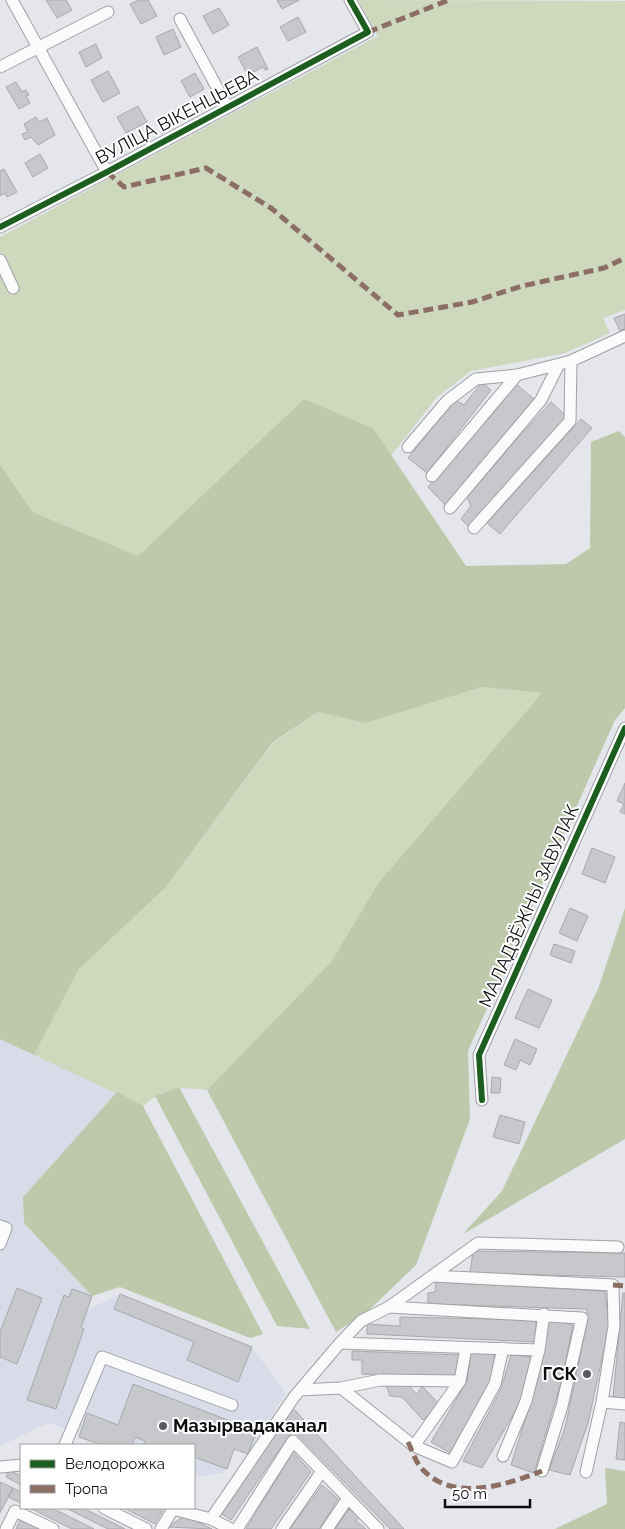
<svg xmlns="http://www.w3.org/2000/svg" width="625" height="1529" font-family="Raleway,sans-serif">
  <rect width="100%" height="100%" fill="#e4e6ec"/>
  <path fill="#d8dce9" d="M 0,1039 L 117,1092 L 23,1197 L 24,1223 L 92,1296 L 87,1310 L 120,1294 L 252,1347 L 286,1393 L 248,1454 L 234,1449 L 223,1473 L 194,1477 L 194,1445 L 101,1445 L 79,1437 L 79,1433 L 48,1423 L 0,1446 Z"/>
  <path fill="#cdd8bd" d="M 358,0 L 625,1 L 625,310 L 603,318 L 610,333 L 565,353 L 471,371 L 437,397 L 391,456 L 373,428 L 304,399 L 138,556 L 33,512 L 0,465 L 0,237 L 378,36 Z
    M 482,687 L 542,693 L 379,882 L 331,962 L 207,1090 C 178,1087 167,1086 143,1106 L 34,1055 L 79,969 L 165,888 L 273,743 L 318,712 L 366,723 Z"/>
  <path fill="#bec8ab" d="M 304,399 L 373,428 L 466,566 L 566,564 L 590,548 L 591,442 L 619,431 L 625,437 L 625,708 L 615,720 L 468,1051 L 470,1119 L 416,1265 L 367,1312 L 336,1332 L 207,1090 L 331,962 L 379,882 L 542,693 L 482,687 L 366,723 L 318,712 L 273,742 L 165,888 L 79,969 L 34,1055 L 0,1039 L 0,465 L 33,512 L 138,556 Z
    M 625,908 L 625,1139 L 463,1234 L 502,1191 L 598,989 Z
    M 179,1087 L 310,1329 L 277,1326 L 155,1096 Z
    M 117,1092 L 143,1106 L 263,1334 L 250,1338 L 120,1287 L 92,1296 L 24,1223 L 23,1197 Z
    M 605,1468 L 625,1471 L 625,1529 L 555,1529 L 607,1504 Z"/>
  <path fill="#c6c8cc" stroke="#a8a9ae" d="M 46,0 L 66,0 L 72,10 L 57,18 Z
    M 139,0 L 148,0 L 157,16 L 141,24 L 130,4 Z
    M 277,0 L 299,0 L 282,9 Z
    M 219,8 L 229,25 L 213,34 L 203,16 Z
    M 298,17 L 306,32 L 288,41 L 280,27 Z
    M 173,29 L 181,47 L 164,55 L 156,37 Z
    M 96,44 L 102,58 L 86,67 L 79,52 Z
    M 257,47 L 268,69 L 265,70 L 263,67 L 248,75 L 238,57 Z
    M 108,71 L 120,93 L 103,102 L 91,80 Z
    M 195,73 L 204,89 L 190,97 L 181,81 Z
    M 16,82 L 22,92 L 26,90 L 29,95 L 26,96 L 30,103 L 19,109 L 6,87 Z
    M 138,106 L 147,122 L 126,133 L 117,117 Z
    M 36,117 L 39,122 L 47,118 L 55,135 L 38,145 L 31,137 L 25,140 L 22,134 L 28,132 L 24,124 Z
    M 40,154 L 48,168 L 33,177 L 25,163 Z
    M 4,169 L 17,192 L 7,197 L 5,193 L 0,196 L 0,171 Z
    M 625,314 L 625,329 L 620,331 L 614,318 Z
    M 482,382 L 491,390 L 427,473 L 408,458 L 455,400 L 464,405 Z
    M 516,384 L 534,399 L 446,506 L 428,487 Z
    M 551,402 L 568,418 L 468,526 L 461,519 L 471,506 L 467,497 L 515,441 Z
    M 581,419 L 592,428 L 500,534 L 487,523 Z
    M 625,783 L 625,814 L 620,812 L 624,804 L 617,801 Z
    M 592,848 L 615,857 L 605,883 L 582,874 Z
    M 570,908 L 588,916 L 577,941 L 559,933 Z
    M 554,944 L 575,951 L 571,963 L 550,955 Z
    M 528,989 L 552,1000 L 539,1028 L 515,1018 Z
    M 515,1039 L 537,1049 L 530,1065 L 520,1060 L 516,1070 L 504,1065 Z
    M 492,1077 L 501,1078 L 500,1093 L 491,1093 Z
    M 500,1115 L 525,1122 L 519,1144 L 493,1137 Z
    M 473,1251 L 625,1253 L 625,1277 L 470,1273 Z
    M 436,1282 L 605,1291 L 609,1326 L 588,1423 L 570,1475 L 549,1470 L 565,1428 L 587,1323 L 587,1309 L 428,1304 L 428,1293 L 435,1292 Z
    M 17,1288 L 42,1298 L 17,1364 L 0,1357 L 0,1332 Z
    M 72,1289 L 92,1296 L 81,1328 L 84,1329 L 56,1409 L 27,1400 L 64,1295 L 69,1297 Z
    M 623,1293 L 625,1293 L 625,1398 L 613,1397 Z
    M 120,1294 L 252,1347 L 238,1382 L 187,1360 L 194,1342 L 114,1309 Z
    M 400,1317 L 536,1320 L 536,1342 L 367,1334 L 367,1324 L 400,1326 Z
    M 550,1319 L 573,1325 L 562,1379 L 534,1473 L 511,1465 L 537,1382 Z
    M 352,1351 L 459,1355 L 458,1377 L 362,1374 L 362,1360 L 352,1360 Z
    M 471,1352 L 495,1353 L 490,1384 L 450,1453 L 431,1442 L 467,1381 Z
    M 511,1355 L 533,1357 L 522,1400 L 482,1468 L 463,1461 L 501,1389 Z
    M 133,1384 L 246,1427 L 244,1431 L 255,1435 L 248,1454 L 234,1449 L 227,1469 L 194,1457 L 194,1445 L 143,1445 L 145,1441 L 135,1437 L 132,1445 L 101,1445 L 79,1437 L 87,1413 L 118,1425 Z
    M 386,1385 L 409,1386 L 417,1394 L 422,1386 L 440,1405 L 423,1420 L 402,1397 L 390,1396 Z
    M 292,1407 L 404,1529 L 390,1529 L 293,1430 L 231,1520 L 222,1514 Z
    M 620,1422 L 625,1423 L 625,1460 L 616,1459 Z
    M 293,1452 L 311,1472 L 271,1529 L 246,1529 Z
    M 9,1470 L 21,1476 L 21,1485 L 6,1477 Z
    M 1,1482 L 13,1488 L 0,1513 L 0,1485 Z
    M 322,1485 L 338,1499 L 319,1529 L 290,1529 Z
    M 13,1488 L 21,1492 L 21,1503 L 8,1497 Z
    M 30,1508 L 52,1508 L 94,1529 L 72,1529 Z
    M 66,1508 L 83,1508 L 125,1529 L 108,1529 Z
    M 124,1508 L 164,1508 L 155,1524 Z
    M 349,1509 L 360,1516 L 356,1521 L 366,1529 L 335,1529 Z
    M 185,1516 L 212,1529 L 167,1527 Z
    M 21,1518 L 40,1529 L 16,1529 Z"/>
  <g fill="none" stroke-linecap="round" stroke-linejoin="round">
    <defs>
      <path id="minor" d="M 12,0 L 107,172
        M 180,19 L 227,106
        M 0,67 L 108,12
        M 0,227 L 107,172 L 368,32 L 350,0
        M 0,260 L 13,288
        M 408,447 L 447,401 L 476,379 L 517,375
        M 432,476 L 517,375 L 571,361 L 625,336
        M 450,508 L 541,400 L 559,364
        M 474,528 L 570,421 L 571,361
        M 482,1100 L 479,1055 L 625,728
        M 0,1226 L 6,1228 L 0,1244
        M 432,1276 L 613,1285 L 614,1326 L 602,1402 L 625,1404
        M 389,1307 L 582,1318 L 562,1406 L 542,1471
        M 340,1343 L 361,1321 L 389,1307 L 478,1243 L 618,1247
        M 341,1388 L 380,1380 L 460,1381
        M 300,1390 L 341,1388 L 414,1446 L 452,1462 L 495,1384 L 503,1348
        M 65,1445 L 102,1357 L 232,1405
        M 414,1446 L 460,1381 L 466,1348
        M 503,1456 L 526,1401 L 539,1350 L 544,1314
        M 0,1467 L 21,1465
        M 586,1472 L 602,1402
        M 104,1508 L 146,1529
        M 211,1519 L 231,1529
        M 6,1529 L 15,1511 L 53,1529
        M 161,1529 L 173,1509 L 211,1519 L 294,1397 L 340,1343 L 539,1350
        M 237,1529 L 293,1441 L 378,1529
        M 282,1529 L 322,1471
        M 327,1529 L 348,1498"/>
    </defs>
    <use href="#minor" stroke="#9fa1a6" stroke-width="13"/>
    <use href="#minor" stroke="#fbfbfc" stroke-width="11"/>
    <path stroke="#8d6e63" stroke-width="5" stroke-dasharray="10 5" stroke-linecap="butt" d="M 368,32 L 449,0
      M 107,172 L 124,187 L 206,168 L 271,208 L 398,315 L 472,302 L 522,286 L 604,268 L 625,258
      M 613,1285 L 625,1286
      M 408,1442 C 412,1450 416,1463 422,1469 C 454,1503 505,1485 542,1471"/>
    <defs>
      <path id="cycleway" d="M 0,227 L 107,172 L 368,32 L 350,0
        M 482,1100 L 479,1055 L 625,728"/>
    </defs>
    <use href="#cycleway" stroke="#fff" stroke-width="9"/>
    <use href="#cycleway" stroke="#1b5e20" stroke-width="6"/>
  </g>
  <g fill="#585a5e" stroke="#fff" stroke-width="2">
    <circle cx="587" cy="1374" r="5"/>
    <circle cx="163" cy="1426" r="5"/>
  </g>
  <g text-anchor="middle" stroke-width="4" stroke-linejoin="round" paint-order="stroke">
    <g font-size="18" fill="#0d0e12" stroke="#fff">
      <text transform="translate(177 117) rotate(-28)" y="6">ВУЛІЦА ВІКЕНЦЬЕВА</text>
      <text transform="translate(529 906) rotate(-66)" y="6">МАЛАДЗЁЖНЫ ЗАВУЛАК</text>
    </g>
    <g font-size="18" font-weight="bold" fill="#0d0e12" stroke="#fff" text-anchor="end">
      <text x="577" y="1380">ГСК</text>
      <text x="173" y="1432" text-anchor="start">Мазырвадаканал</text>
    </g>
  </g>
  <rect x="20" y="1444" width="175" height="65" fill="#ffffff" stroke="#9e9fa0"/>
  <rect x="30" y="1460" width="25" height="8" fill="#1b5e20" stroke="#9e9fa0"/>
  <text x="65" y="1469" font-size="15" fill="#0d0e12">Велодорожка</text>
  <rect x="30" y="1485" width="25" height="8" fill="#8d6e63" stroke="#9e9fa0"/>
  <text x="65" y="1494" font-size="15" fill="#0d0e12">Тропа</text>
  <path d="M445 1499v8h85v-8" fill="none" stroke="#0d0e12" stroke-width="2.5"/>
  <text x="452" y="1499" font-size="15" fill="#0d0e12" stroke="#ffffff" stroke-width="4" paint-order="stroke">50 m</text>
</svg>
